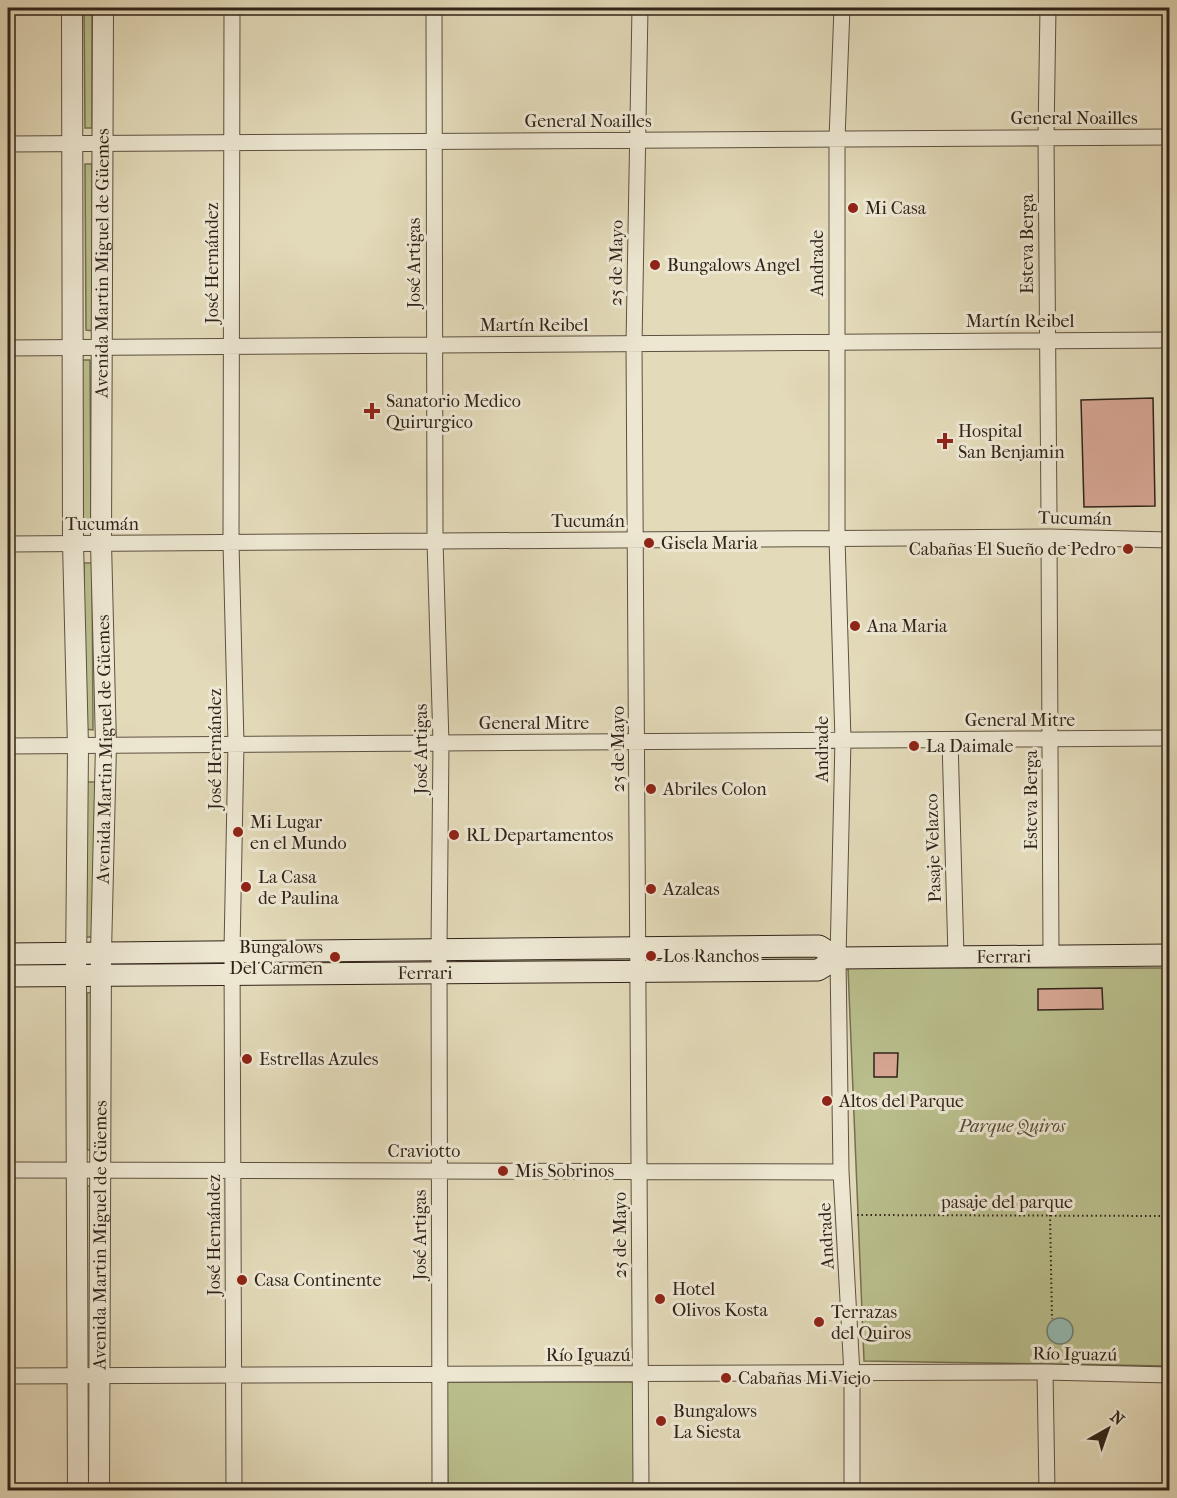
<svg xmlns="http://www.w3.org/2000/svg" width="1177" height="1498" font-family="'IM FELL French Canon',serif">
  <rect width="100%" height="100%" fill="#e3dab9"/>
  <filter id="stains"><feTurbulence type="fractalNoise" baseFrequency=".00333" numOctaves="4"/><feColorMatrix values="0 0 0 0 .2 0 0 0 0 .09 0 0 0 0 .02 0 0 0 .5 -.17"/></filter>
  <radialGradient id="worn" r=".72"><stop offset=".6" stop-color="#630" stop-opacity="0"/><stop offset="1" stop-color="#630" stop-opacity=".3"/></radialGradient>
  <path fill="#b9be8c" stroke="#757052" stroke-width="1.5" d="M 84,8 L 92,8 L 92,128 L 85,128 Z
    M 85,164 L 92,164 L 93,331 L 86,330 Z
    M 82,360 L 90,360 L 91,527 L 83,527 Z
    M 84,563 L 92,563 L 93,730 L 85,729 Z
    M 87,782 L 95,782 L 94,937 L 86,937 Z
    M 828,953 L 828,964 L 654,965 L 654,955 Z
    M 631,956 L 631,967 L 457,968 L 457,958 Z
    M 848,968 L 1169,968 L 1169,1366 L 864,1361 Z
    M 95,992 L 94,1150 L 87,1150 L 87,993 Z
    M 87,1186 L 94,1186 L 93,1364 L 86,1364 Z
    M 447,1382 L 634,1382 L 634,1490 L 448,1490 Z"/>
  <path fill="#95bab3" stroke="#6d7e75" stroke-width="1.5" d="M1047 1331a13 13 0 1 1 26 0a13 13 0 1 1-26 0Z"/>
  <path fill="#d7a694" stroke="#312319" stroke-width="1.5" d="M 1153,398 L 1155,506 L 1084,507 L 1081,400 Z
    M 1102,988 L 1103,1009 L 1038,1010 L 1038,989 Z
    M 874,1053 L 898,1053 L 897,1077 L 874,1077 Z"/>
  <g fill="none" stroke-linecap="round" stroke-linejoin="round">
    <defs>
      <path id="minor" d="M 232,8 L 231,543 L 236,744 L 232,950 L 234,1490
        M 434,8 L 435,541 L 441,743 L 439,948 L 440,1490
        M 640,8 L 634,344 L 641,1490
        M 842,8 L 837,139 L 837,538 L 843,740 L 838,958 L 841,1172 L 852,1374 L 852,1490
        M 1048,8 L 1046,138 L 1049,516
        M 8,144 L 1170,137
        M 8,348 L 1170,340
        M 1049,537 L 1051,956
        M 8,544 L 1049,537 L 1170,540
        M 950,740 L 956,956
        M 8,746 L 1170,738
        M 8,1170 L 841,1172
        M 1045,1372 L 1047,1490
        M 8,1376 L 1045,1372 L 1170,1375"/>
      <g id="tertiary">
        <path d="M 72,8 L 73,543 L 78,747 L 76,976 L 78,1490"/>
        <path id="s1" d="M 99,1490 L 101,953 L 106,745 L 101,543 L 103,8"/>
      </g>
      <g id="secondary">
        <path d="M 8,954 L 819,946 L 838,958"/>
        <path id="s2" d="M 8,976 L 818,970 L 838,958 L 1170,955"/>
      </g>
    </defs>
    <use href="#minor" stroke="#5e5141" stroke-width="17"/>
    <use href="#tertiary" stroke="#5e5141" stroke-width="22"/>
    <use href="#secondary" stroke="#312319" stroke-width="23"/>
    <path stroke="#312319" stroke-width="2" stroke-dasharray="1.5 3" stroke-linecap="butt" d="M 857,1215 L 1170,1216
      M 1050,1215 L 1052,1319"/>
    <use href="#minor" stroke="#ede7d2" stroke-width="15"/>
    <use href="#tertiary" stroke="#ede7d2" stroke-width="20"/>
    <use href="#secondary" stroke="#ede7d2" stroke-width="21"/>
  </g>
  <g fill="#8f2418" stroke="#ede7d2" stroke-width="2">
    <circle cx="853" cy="208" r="6"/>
    <circle cx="655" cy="265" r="6"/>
    <path d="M369 402h6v6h6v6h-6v6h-6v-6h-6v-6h6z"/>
    <path d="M942 432h6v6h6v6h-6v6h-6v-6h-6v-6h6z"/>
    <circle cx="649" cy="543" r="6"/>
    <circle cx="1128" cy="549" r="6"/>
    <circle cx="855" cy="626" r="6"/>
    <circle cx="914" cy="746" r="6"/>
    <circle cx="651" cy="789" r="6"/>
    <circle cx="238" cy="832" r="6"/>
    <circle cx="454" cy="835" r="6"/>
    <circle cx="246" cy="887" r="6"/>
    <circle cx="651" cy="889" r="6"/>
    <circle cx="651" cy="956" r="6"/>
    <circle cx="335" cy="957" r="6"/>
    <circle cx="247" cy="1059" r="6"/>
    <circle cx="827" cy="1101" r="6"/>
    <circle cx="503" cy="1171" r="6"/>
    <circle cx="242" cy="1280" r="6"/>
    <circle cx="660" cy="1299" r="6"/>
    <circle cx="819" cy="1322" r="6"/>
    <circle cx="726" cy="1378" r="6"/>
    <circle cx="661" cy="1421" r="6"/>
  </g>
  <g text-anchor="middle" stroke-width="6" stroke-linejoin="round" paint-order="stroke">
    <g font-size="18" fill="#312319" stroke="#ede7d2">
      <text x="1074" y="124">General Noailles</text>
      <text x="588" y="127">General Noailles</text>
      <text transform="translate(1027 244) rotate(-90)" y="6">Esteva Berga</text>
      <text dy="6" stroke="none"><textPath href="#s1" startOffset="1227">Avenida Martin Miguel de Güemes</textPath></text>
      <text transform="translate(212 263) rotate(-90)" y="6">José Hernández</text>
      <text transform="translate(414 263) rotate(-90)" y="6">José Artigas</text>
      <text transform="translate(616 263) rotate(-89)" y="6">25 de Mayo</text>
      <text transform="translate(817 263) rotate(-90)" y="6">Andrade</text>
      <text x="1020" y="327">Martín Reibel</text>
      <text x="534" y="331">Martín Reibel</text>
      <text transform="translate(1075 518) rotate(1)" y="6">Tucumán</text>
      <text x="588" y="527">Tucumán</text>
      <text x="102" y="530">Tucumán</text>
      <text x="1020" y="726">General Mitre</text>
      <text x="534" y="729">General Mitre</text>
      <text dy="6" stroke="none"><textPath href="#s1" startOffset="741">Avenida Martin Miguel de Güemes</textPath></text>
      <text transform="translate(215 749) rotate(-90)" y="6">José Hernández</text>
      <text transform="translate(421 749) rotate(-90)" y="6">José Artigas</text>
      <text transform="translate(618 749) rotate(-90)" y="6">25 de Mayo</text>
      <text transform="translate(822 749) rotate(-90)" y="6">Andrade</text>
      <text transform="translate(1031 800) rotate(-90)" y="6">Esteva Berga</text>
      <text transform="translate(933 848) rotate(-92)" y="6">Pasaje Velazco</text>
      <text dy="6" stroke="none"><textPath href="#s2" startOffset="999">Ferrari</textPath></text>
      <text dy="6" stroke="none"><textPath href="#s2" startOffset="417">Ferrari</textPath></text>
      <text x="424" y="1157">Craviotto</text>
      <text x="1007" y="1208">pasaje del parque</text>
      <text dy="6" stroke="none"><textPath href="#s1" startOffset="255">Avenida Martin Miguel de Güemes</textPath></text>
      <text transform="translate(214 1235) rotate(-90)" y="6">José Hernández</text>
      <text transform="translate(420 1235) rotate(-90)" y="6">José Artigas</text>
      <text transform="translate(620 1235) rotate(-90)" y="6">25 de Mayo</text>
      <text transform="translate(826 1236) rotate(-93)" y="6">Andrade</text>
      <text transform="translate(1075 1354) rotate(1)" y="6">Río Iguazú</text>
      <text x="588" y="1361">Río Iguazú</text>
    </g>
    <g font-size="18" fill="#312319" stroke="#ede7d2" text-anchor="start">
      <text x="865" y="214">Mi Casa</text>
      <text x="667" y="271">Bungalows Angel</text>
      <text x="386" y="407">Sanatorio Medico<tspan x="386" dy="21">Quirurgico</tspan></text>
      <text x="958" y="437">Hospital<tspan x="958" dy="21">San Benjamin</tspan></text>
      <text x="661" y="549">Gisela Maria</text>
      <text x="1116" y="555" text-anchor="end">Cabañas El Sueño de Pedro</text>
      <text x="867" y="632">Ana Maria</text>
      <text x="926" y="752">La Daimale</text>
      <text x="663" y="795">Abriles Colon</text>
      <text x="250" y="828">Mi Lugar<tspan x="250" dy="21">en el Mundo</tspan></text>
      <text x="466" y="841">RL Departamentos</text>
      <text x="258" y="883">La Casa<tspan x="258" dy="21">de Paulina</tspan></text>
      <text x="663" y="895">Azaleas</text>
      <text x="323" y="953" text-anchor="end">Bungalows<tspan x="323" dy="21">Del Carmen</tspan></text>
      <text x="663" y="962">Los Ranchos</text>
      <text x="259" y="1065">Estrellas Azules</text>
      <text x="839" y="1107">Altos del Parque</text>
      <text x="515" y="1177">Mis Sobrinos</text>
      <text x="254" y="1286">Casa Continente</text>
      <text x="672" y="1295">Hotel<tspan x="672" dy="21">Olivos Kosta</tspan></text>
      <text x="831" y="1318">Terrazas<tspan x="831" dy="21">del Quiros</tspan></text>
      <text x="738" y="1384">Cabañas Mi Viejo</text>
      <text x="673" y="1417">Bungalows<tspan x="673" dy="21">La Siesta</tspan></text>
    </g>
    <g font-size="18" font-style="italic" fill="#534a36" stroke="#ede7d2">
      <text x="1012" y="1132">Parque Quiros</text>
    </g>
  </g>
  <rect width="1177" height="1498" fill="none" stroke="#e3dab9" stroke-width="30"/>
  <rect x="9" y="9" width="1159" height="1480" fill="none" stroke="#312319" stroke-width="3"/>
  <rect x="15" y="15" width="1147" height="1468" fill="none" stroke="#312319" stroke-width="1.5"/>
  <g transform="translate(1108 1429) rotate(40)" stroke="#ede7d2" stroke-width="4.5" paint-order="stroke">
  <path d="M0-4.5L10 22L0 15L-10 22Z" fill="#312319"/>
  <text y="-9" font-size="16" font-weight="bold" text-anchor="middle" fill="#312319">N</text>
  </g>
  <rect width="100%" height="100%" filter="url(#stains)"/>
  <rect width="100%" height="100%" fill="url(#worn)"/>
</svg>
